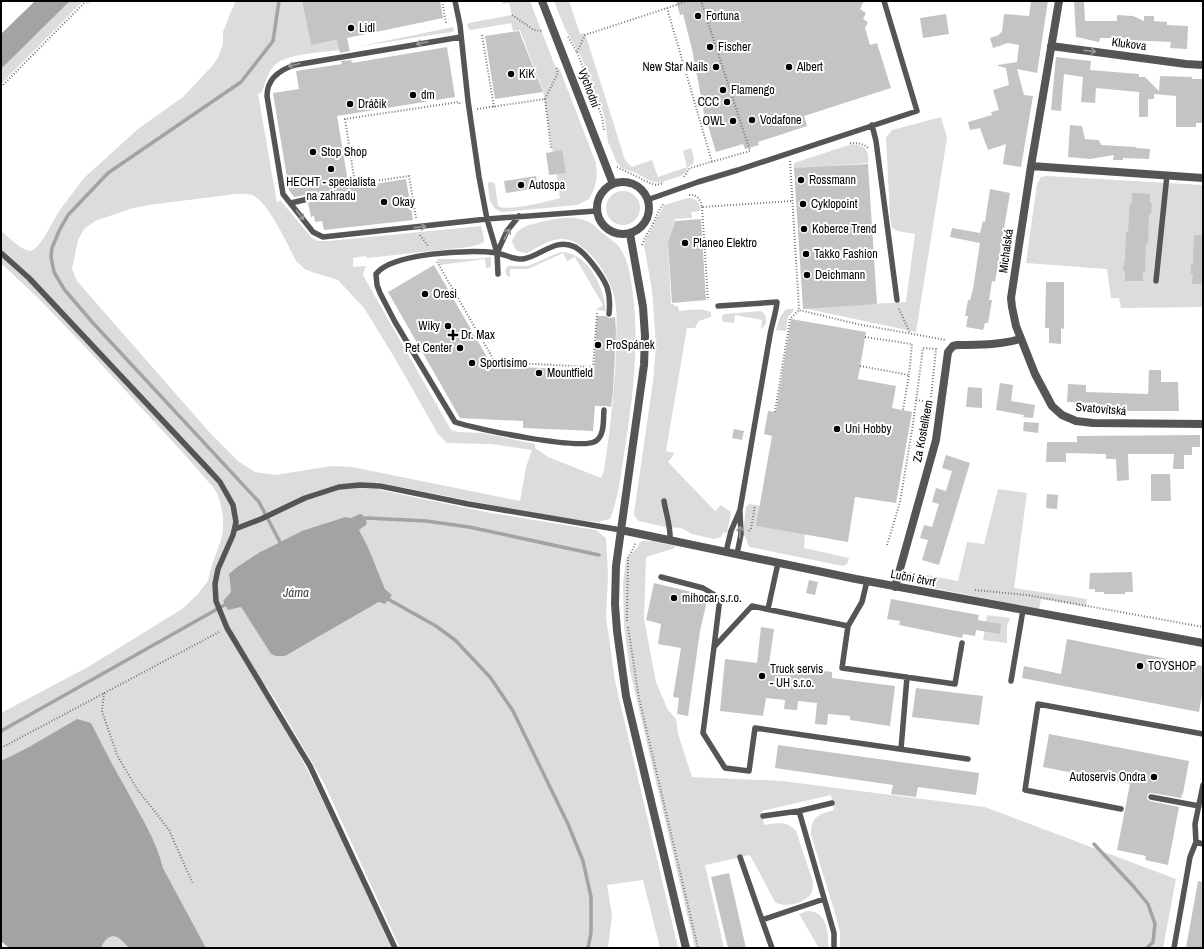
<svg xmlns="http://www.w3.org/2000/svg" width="1204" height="949" font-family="'Archivo Narrow',sans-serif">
  <rect width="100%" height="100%" fill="#fff"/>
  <path fill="#dcdcdc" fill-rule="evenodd" d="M 70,1 L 91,1 L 88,4 L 83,1 L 1,84 L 1,69 Z
    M 236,1 L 304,1 L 302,2 L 311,45 L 338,40 L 340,50 C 325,52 286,54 276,64 C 268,71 265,83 262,92 L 258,94 L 277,203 L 280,200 L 312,238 L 318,241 L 329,241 L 481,226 L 484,238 L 484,242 L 477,245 L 469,247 L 367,258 L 366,256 L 353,258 L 353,267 L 366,266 L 363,274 L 364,277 L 451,430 L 458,432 L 483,433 L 535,444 L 535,448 L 548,457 L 601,478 L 604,471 C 610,430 615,389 616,347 C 616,332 618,316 615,301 C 612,284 602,266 589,253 C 580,245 573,239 561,239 C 549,239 537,248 527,253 L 520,252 L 516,250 L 512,242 C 516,226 532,224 546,221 C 562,217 581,215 595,226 C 598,229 600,232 604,234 C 609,239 616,242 620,248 C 628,260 630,274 632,288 C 640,342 633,395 625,448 C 621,472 619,497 610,519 L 598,522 L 569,519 L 475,502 L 376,482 L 380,490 L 491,513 L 596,530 L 606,538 L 608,575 L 606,617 L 615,681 L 678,948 L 660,948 L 643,880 L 607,885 L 612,915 L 608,948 L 400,948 L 323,781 L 276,701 L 266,686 L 254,677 L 280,719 L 309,773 L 332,819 L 392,948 L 206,948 L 163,868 C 156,838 138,812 124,785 C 112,765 102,744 91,723 L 29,747 L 1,761 L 1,713 L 88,667 L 182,609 L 197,595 L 208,581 L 211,568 L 221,540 L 223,530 L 223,516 L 220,502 L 217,493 L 212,486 L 184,454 L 87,349 L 40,300 L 1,263 L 1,231 C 10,238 20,250 31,251 L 37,247 L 45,236 L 59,211 L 84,178 L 138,129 L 183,97 L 212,66 L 218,58 L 223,43 L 223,32 L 230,14 ZM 235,194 C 241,194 248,193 254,196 C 269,204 288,245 296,261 L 306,270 L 338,280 L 364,308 L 393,355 L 438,434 L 447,443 L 491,444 L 532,450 L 526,467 L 520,501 L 352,467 L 332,466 L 275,475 L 255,472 L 238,461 L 211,434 L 77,281 L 72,269 L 78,240 L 84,229 L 95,221 L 133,208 L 149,205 ZM 363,515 L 367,522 L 366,525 L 359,530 L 368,547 L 385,589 L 392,595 L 285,656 L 276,656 L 271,654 L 241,607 L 228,609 L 223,601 L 231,592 L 229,577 L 231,572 C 264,545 305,530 345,517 L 351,518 Z
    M 502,1 L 530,1 L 555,66 L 560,70 L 596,163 L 597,178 L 594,189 L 589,199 L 577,205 L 503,212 C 489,209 489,196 488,184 L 489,182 L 492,182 L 495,184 L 498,206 C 507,212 549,201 560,198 L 543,91 L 520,30 L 513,31 L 511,23 L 471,30 L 469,29 L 467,25 L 469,23 L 512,15 L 509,3 L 503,4 Z
    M 554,1 L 569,1 L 580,34 L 585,33 L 625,160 L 632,167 L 652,160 L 658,177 L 687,167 L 683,151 L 691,148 L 694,158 L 693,164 L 688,167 L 686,172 L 681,176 L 659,183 L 651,181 L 636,173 L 622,168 L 617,163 L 608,142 L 604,115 L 580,54 L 565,29 Z
    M 453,27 L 454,29 L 453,32 L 451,32 L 356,47 Z
    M 941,117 L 947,138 L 916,332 L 803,308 L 906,302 L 915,234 L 898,231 L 892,228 L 890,217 L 886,138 L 892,130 Z
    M 852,144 C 866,146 869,149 868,163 L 794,169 L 794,163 Z
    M 1047,176 L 1203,185 L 1203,307 L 1121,308 L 1119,298 L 1111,298 L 1107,269 L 1026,263 L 1037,184 L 1041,177 Z
    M606 208a17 17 0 1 1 34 0a17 17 0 1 1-34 0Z
    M 688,198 C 695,197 702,204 700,211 L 691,212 L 692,218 L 675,219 L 668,242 L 671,304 L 674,304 L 674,306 L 678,306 L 679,311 C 689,310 702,308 711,312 L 711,317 L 699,321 L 695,328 L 687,328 L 666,451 L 674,453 L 673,456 L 668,462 L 715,511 L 721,505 L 731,512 L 727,533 L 724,532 L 721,537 L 714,539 L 692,534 L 681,528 L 666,527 L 639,521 L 635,517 L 634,513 L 653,382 L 656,346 L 652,290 L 644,245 L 645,241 L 664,205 Z
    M 563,252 C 589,254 604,288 606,311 L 596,310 L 603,305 L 575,257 L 567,261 L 563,253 L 528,269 L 510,269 L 510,277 L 507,276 L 505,271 L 508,266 L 528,266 L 558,253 Z
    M 491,257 L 491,266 L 489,268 L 486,268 L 485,259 L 440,265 L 437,259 L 476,259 Z
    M 786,309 L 795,309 L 788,317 L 786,331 L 776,330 L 780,317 Z
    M 761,311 C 768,315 768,326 761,328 L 762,320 L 735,315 L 734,323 L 724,322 L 722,320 L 722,316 L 724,314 Z
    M 998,489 L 1027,493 L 1014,588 L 1087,599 L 1086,607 L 1041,599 L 1039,609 L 903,582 L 906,571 L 958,581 L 967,542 L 984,544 Z
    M 749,504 L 760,506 L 757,526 L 805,534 L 804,548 L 849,558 L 847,564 L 843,566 L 750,547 L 748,545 L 746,538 L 743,534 L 746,507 Z
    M 642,541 L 653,541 L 675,546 L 675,548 L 646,557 L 644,619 L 656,682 L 668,710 L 676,719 L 678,734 L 692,777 L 782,781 L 985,807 L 1176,879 L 1163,948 L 840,948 L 840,932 L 835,913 L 811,835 C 811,817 818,814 834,810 L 831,795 L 762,811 L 764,825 C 777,823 787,821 796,831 L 813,882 C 813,886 813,890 811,894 C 803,904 786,908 775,902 L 750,855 L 705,865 L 724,948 L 695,948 L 630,671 L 624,626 L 623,584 L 626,559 L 638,547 L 639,543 Z
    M 987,615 L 1010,618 L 1007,626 L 1007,643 L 983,640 Z
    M 807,911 C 827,910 829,934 828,948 L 819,948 L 799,914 Z
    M 111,936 C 120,937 123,941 129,948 L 101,948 L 106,939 Z"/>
  <path fill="#a3a3a3" d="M 35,1 L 70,1 L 1,69 L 1,34 Z
    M 360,514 L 363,515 L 367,522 L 366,525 L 359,530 L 368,547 L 385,589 L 392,595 L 385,604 L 379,602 L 285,656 L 276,656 L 271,654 L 241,607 L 228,610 L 223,601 L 231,592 L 229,574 L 237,567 L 260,552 L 302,531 L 345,517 L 351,518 Z
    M 77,719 L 91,723 C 102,744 112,765 124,785 C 138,812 156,838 163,868 L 206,948 L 129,948 C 118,935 109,930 101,948 L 9,948 L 1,941 L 1,761 L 29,747 Z"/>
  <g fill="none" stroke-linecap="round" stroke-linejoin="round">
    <path stroke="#a3a3a3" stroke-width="3.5" d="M 279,1 L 273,41 L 241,82 L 108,173 L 68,215 L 59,231 L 52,248 L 51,257 L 54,272 L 64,289 L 93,323 L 259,502 L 282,546
      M 363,520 L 366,518 L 426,521 L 469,527 L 599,555
      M 386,598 L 436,626 L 455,640 L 490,677 L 513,711 L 568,824 L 583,861 L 591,897 L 591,933 L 588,948
      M 1,731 L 228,603
      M 1094,844 L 1134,887 L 1148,904 L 1155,924 L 1153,942 L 1147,948"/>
  </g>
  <path fill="#c4c4c4" d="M 302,1 L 440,1 L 443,18 L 347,38 L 350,51 L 340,53 L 337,40 L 311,45 Z
    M 676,1 L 864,1 L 860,9 L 866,13 L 863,19 L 868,22 L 865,28 L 870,45 L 877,43 L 891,88 L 804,116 L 807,126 L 758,142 L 759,145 L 745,149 L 743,144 L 716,152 L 704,113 L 692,49 L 683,14 L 680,15 Z
    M 1031,1 L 1048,1 L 1037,73 L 1017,69 L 1024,95 L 1033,96 L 1021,167 L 1003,164 L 1006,144 L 988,150 L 980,128 L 970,130 L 968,122 L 992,115 L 991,112 L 999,110 L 993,90 L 1009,85 L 1006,68 L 998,66 L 998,65 L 1017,62 L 1019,45 L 1008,43 L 993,48 L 990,38 L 999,35 L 999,34 L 1002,32 L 1004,14 L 1029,16 Z
    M 1074,1 L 1084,1 L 1085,21 L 1117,21 L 1117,15 L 1133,16 L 1144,21 L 1144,16 L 1154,16 L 1154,21 L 1167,22 L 1167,25 L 1188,26 L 1187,49 L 1170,48 L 1171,42 L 1127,40 L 1127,38 L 1100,38 L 1099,42 L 1076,37 Z
    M 946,14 L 949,34 L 923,38 L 920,18 Z
    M 519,31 L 543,92 L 495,99 L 485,36 Z
    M 447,47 L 455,97 L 337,116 L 349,188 L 406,179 L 413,220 L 324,230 L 322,221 L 315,222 L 314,216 L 311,217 L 308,203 L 312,201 L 311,196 L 307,195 L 294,197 L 289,190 L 273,93 L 299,89 L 296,71 L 342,64 L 341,61 L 351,60 L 352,63 Z
    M 1056,57 L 1091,61 L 1090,70 L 1139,74 L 1139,77 L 1145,77 L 1159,91 L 1160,76 L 1192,77 L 1192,79 L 1203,79 L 1203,123 L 1196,123 L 1196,127 L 1176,127 L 1176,96 L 1154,94 L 1154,99 L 1148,99 L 1148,117 L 1139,117 L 1139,92 L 1096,88 L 1095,103 L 1081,102 L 1083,77 L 1064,74 L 1061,111 L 1051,110 Z
    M 1070,125 L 1082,126 L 1085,139 L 1099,140 L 1101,145 L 1136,147 L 1136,148 L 1150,149 L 1149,159 L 1123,158 L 1123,160 L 1113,160 L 1114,155 L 1090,159 L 1068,157 Z
    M 562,150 L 566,173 L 549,175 L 546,153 Z
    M 868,164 L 877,304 L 803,309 L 794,168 Z
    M 536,176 L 538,188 L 506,193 L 504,181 Z
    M 990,189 L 1010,193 L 995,282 L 992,281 L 989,300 L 992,300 L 988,323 L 985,323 L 983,330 L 966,327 L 968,316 L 965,316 L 968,300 L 970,300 L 973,289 L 980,243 L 950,237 L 952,228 L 980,233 L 983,221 L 985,222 Z
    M 1132,193 L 1150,194 L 1150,203 L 1152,203 L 1151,214 L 1149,214 L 1148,243 L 1146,243 L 1145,272 L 1143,272 L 1143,281 L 1125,281 L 1125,271 L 1123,271 L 1124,261 L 1125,261 L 1126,232 L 1128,232 L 1130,203 L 1132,203 Z
    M 701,219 L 706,300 L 672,303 L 668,242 L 675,221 Z
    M 1194,235 L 1203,235 L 1203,284 L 1192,284 L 1193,274 L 1191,274 L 1191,264 L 1193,264 Z
    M 434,265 L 492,366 L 594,370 L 597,316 L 605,316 L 609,318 L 615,317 L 616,332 L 613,392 L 611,407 L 605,406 L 595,406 L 593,431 L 523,428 L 523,421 L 460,418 L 388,292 Z
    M 1046,282 L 1064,282 L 1064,329 L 1061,328 L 1061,344 L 1049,343 L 1049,328 L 1045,328 Z
    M 791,319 L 866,332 L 858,379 L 896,386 L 892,408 L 912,412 L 896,503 L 855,497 L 848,542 L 756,526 L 772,436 L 764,434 L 768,411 L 776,412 Z
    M 1149,370 L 1161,370 L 1161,382 L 1178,382 L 1179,411 L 1098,411 L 1098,403 L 1067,402 L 1068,384 L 1086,385 L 1086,392 L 1148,394 Z
    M 1000,383 L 1013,385 L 1011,401 L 1035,405 L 1033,418 L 1023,417 L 1024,415 L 996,410 Z
    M 968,387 L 982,388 L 982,408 L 966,407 Z
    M 1024,422 L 1039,423 L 1038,433 L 1023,431 Z
    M 734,429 L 744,431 L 742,440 L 732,438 Z
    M 1200,435 L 1200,447 L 1192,447 L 1192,455 L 1184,455 L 1184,469 L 1173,469 L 1174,454 L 1128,454 L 1129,480 L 1117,481 L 1116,459 L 1106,459 L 1106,454 L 1066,453 L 1066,462 L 1046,462 L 1047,442 L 1077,442 L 1077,436 Z
    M 946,455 L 970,463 L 939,565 L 922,560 L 928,540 L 920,538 L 924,525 L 932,527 L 939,504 L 932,502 L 936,488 L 946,491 L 952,471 L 942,468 Z
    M 1151,474 L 1170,474 L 1171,501 L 1151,501 Z
    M 1047,494 L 1058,495 L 1057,509 L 1046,508 Z
    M 1132,572 L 1133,592 L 1125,592 L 1125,594 L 1104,594 L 1104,592 L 1095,592 L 1095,589 L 1089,589 L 1090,573 Z
    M 809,580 L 818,582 L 815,595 L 806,593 Z
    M 654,583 L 708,596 L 700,631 L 688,716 L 677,714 L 679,698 L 673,697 L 681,648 L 658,644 L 661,624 L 646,620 Z
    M 891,599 L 979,615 L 978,620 L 1001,624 L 1000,634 L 976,630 L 975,636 L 963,634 L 962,638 L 899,625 L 900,621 L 887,619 Z
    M 761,627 L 774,629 L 769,664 L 832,672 L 832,678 L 895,686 L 890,726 L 850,720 L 850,716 L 828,714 L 827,725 L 815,724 L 817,703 L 798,701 L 797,710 L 784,709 L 785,700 L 766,698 L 763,716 L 720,711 L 725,659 L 757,663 Z
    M 1067,639 L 1203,666 L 1203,690 L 1199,712 L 1022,678 L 1024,666 L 1061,674 Z
    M 916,688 L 983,696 L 979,725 L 912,717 Z
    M 1049,734 L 1189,761 L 1183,794 L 1182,794 L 1181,798 L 1152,793 L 1149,793 L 1147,796 L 1147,799 L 1150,801 L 1179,807 L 1168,865 L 1145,860 L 1146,856 L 1117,850 L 1130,784 L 1043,767 Z
    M 778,745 L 979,773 L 976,795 L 918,787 L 916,797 L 891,794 L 893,785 L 775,768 Z
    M 729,873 L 741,926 L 746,948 L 728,948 L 711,877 Z
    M 1198,881 L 1203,882 L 1203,948 L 1186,948 Z"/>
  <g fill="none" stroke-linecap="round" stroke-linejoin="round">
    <path stroke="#777" stroke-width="2" stroke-dasharray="1 2" stroke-linecap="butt" d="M 442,1 L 446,23
      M 667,8 L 687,1
      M 512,15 L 534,30 L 543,31
      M 482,35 L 494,107
      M 568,37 L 577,52 L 602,117 L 604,131
      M 577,52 L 585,35 L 667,8 L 712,162
      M 1,87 L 86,1
      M 545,99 L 551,148
      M 477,109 L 545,99 L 558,73 L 556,67
      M 850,143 C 857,143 863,143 868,148
      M 790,161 L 799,310 L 857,324 L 946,340
      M 617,167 L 650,183 L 656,185 L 664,183
      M 684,177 L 690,168 L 750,151 L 701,1
      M 689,195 C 697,194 700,199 702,207 L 792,201
      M 702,207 L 708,300
      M 416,218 L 409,176 L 355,184 L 345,119 L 459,102 L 460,104
      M 420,235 L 428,246
      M 642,245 C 645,237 649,231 653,224 C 657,216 658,210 664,203
      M 437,262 L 495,362 L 593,367 L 597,313
      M 899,309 L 910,333
      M 865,337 L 912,344 L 909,375
      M 860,366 L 909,375 L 903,410
      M 916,400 L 930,402
      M 775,412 L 790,319 L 799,310
      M 749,531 L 751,529 L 755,505
      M 887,545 L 900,502 L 913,424 L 923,348 L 936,349 L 931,397
      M 975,590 L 1027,595 L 1203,627
      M 627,621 L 628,558 C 630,553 634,549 635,543
      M 628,627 L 639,698 L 698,948
      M 104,693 L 102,711 L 117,755 L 137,789 L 156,813 L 169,830 L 193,884
      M 1,748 L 219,632"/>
    <path stroke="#555" stroke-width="5.5" d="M 455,1 L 460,25 L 468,101 L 479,177 L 487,219 L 497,253 L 498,274
      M 461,37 L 295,65 C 279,70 267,79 267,96 L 283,194 L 313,232 L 323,237 L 487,219 L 596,211
      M 872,125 L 876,141 L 897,300
      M 647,200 L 698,182 L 738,170 L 917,111 L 884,1
      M 291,203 L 308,199
      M 1,253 L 29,278 L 209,470 L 220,482 L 233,505 L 236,522 L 233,535 L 218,569 L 215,584 L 216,601 L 227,628 L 310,766 L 395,948
      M 497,253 L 507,231 L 519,216
      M 1156,281 L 1167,175
      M 718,306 L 777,302 C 776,313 772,324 770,335 L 740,510 L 731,531 L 726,552
      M 604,410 C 603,419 605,435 596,441 C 582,451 475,429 455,422 L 395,322 L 380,293 L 377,285 L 376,274 C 392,253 470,249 496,253 C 505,254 514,260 523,259 C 541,256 556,237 575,247 C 586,253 602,275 607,287 C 610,296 610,305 609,314
      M 664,501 C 666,514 671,527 670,540
      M 235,529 L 261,519 L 305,498 L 339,487 L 360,485 L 380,486 L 468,504 L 621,530
      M 737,554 L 741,534 L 740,512
      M 661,577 L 703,588 L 720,598 L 714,647
      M 867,581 L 862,602 L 848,626 L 842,668 L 955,684 L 962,643
      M 768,609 L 778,563
      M 848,626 L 752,606 L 714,647 L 703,733 L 725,768 L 749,771 L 755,728 L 968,759
      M 1011,681 L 1023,610
      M 901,749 L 907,677
      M 1151,797 L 1199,806
      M 1121,809 L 1025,790 L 1038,704 L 1203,734
      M 799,811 L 832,803
      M 763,816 L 799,811 L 834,933 L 834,948
      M 1196,842 L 1195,824 L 1203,785
      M 740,857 L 762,920 L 824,899
      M 762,920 L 772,948
      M 1174,948 L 1190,857 L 1196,842 L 1203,844"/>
    <path stroke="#555" stroke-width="8" d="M 542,1 L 613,184
      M 1059,1 L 1031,166 L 1011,298 L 1012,307 L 1016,326 L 1035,374 L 1052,406 L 1062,415 L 1076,421 L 1093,423 L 1203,424
      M 1051,46 L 1186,64 L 1203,65
      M 1031,166 L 1203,178
      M597 208a26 26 0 1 1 52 0a26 26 0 1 1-52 0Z
      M 630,234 L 643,307 L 645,336 L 644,365 L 616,566 L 615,604 L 617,631 L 626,696 L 686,948
      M 621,530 L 856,579 L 1203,643
      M 895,587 L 936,440 L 948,352 L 953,346 L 957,345 C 978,345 999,345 1020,339"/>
  </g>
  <defs><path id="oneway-shaft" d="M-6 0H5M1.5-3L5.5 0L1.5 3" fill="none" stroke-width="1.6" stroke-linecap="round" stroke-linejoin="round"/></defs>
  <g stroke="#999">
    <use href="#oneway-shaft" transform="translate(422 43) rotate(170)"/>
    <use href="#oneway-shaft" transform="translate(1090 51) rotate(7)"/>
    <use href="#oneway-shaft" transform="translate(294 65) rotate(166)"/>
    <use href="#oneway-shaft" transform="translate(300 215) rotate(52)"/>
    <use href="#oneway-shaft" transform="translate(420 227) rotate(-6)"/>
    <use href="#oneway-shaft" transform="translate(507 234) rotate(-63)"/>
    <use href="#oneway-shaft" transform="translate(740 532) rotate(-87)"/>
  </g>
  <g fill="#000" stroke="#fff" stroke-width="1.5">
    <circle cx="698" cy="16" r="4"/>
    <circle cx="351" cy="28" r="4"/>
    <circle cx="710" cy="47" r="4"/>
    <circle cx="716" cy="67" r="4"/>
    <circle cx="789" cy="67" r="4"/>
    <circle cx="511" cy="74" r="4"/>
    <circle cx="723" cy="90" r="4"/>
    <circle cx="413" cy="95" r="4"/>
    <circle cx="727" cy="102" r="4"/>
    <circle cx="350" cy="104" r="4"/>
    <circle cx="752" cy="120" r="4"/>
    <circle cx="733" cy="121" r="4"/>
    <circle cx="313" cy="152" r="4"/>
    <circle cx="331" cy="169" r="4"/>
    <circle cx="801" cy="180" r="4"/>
    <circle cx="521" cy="185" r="4"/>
    <circle cx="384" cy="202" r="4"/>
    <circle cx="803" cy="204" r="4"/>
    <circle cx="804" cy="229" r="4"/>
    <circle cx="685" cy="243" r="4"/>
    <circle cx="806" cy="254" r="4"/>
    <circle cx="807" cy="275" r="4"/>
    <circle cx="425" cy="294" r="4"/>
    <circle cx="448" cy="326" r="4"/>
    <path d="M451 329h4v4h4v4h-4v4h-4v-4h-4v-4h4z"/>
    <circle cx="598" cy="345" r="4"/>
    <circle cx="460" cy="348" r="4"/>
    <circle cx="472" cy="363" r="4"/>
    <circle cx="539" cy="373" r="4"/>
    <circle cx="837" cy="429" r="4"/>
    <circle cx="674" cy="598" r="4"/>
    <circle cx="1140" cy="666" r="4"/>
    <circle cx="762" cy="676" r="4"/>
    <circle cx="1154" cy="777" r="4"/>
  </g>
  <g text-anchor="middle" stroke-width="4" stroke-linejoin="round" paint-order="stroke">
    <g font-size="12" fill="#000" stroke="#fff" text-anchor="start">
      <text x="706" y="20">Fortuna</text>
      <text x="359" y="32">Lidl</text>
      <text x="718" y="51">Fischer</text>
      <text x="708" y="71" text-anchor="end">New Star Nails</text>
      <text x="797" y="71">Albert</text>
      <text x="519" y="78">KiK</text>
      <text x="731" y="94">Flamengo</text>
      <text x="421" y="99">dm</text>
      <text x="719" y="106" text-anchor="end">CCC</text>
      <text x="358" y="108">Dráčik</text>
      <text x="760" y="124">Vodafone</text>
      <text x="725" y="125" text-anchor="end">OWL</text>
      <text x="321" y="156">Stop Shop</text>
      <text x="809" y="184">Rossmann</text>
      <text x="331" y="186" text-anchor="middle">HECHT - specialista<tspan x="331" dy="14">na zahradu</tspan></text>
      <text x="529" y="189">Autospa</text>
      <text x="392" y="206">Okay</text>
      <text x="811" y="208">Cyklopoint</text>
      <text x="812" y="233">Koberce Trend</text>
      <text x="693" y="247">Planeo Elektro</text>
      <text x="814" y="258">Takko Fashion</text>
      <text x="815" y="279">Deichmann</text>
      <text x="433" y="298">Oresi</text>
      <text x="440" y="330" text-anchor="end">Wiky</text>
      <text x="461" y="339">Dr. Max</text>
      <text x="606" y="349">ProSpánek</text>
      <text x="452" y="352" text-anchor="end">Pet Center</text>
      <text x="480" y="367">Sportisimo</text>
      <text x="547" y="377">Mountfield</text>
      <text x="845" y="433">Uni Hobby</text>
      <text x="682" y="602">mihocar s.r.o.</text>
      <text x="1148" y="670">TOYSHOP</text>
      <text x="770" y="673">Truck servis<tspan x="770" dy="14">- UH s.r.o.</tspan></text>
      <text x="1146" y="781" text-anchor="end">Autoservis Ondra</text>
    </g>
    <g font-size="12" fill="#000" stroke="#fff">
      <text transform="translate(1129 44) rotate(7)" y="4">Klukova</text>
      <text transform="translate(589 88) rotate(69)" y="4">Východní</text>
      <text transform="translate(1006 251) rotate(-82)" y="4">Michalská</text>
      <text transform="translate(1101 409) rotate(5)" y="4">Svatovítská</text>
      <text transform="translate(923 431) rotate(-79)" y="4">Za Kostelíkem</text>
      <text transform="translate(913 578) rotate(11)" y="4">Luční čtvrť</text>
    </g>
    <g font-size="13" font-style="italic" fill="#444" stroke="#fff">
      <text x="296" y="597">Jáma</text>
    </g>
  </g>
  <rect width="1204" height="949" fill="none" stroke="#000000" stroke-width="4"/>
</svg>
